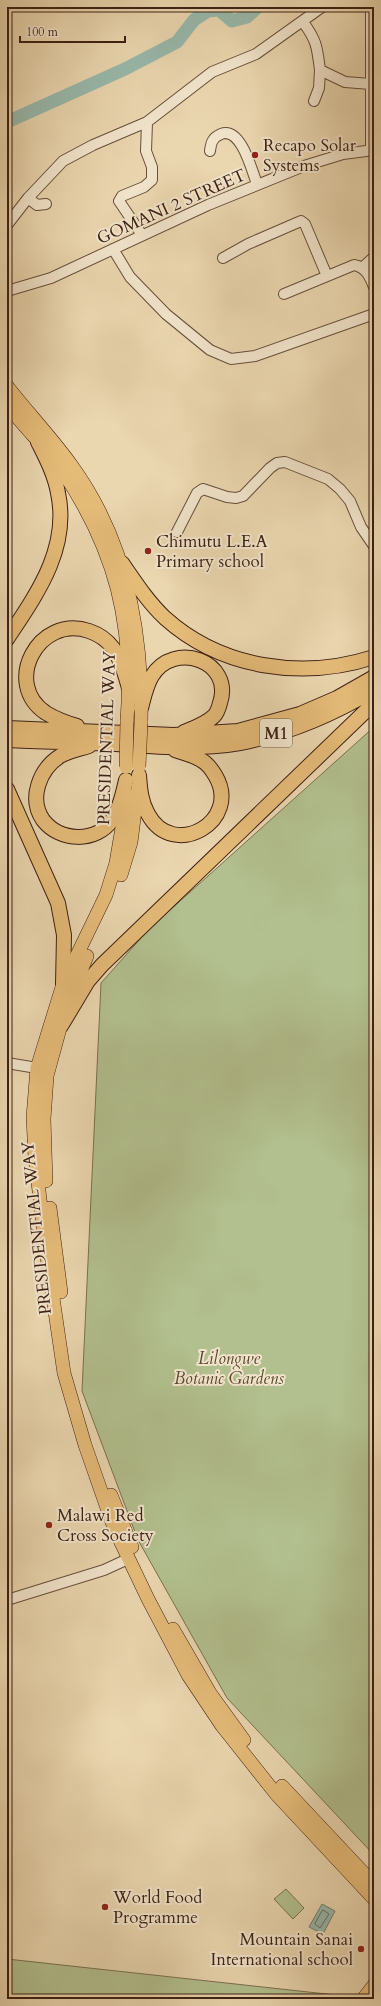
<svg xmlns="http://www.w3.org/2000/svg" width="381" height="2006" font-family="Cardo,serif">
  <rect width="100%" height="100%" fill="#ead6af"/>
  <filter id="stains"><feTurbulence type="fractalNoise" baseFrequency=".005" numOctaves="4"/><feColorMatrix values="0 0 0 0 .2 0 0 0 0 .09 0 0 0 0 .02 0 0 0 .5 -.17"/></filter>
  <radialGradient id="worn" r=".72"><stop offset=".6" stop-color="#630" stop-opacity="0"/><stop offset="1" stop-color="#630" stop-opacity=".3"/></radialGradient>
  <path fill="#b2bf8e" stroke="#787051" d="M 374,727 L 374,1855 L 227,1698 L 138,1540 L 82,1391 L 101,983 L 150,928 Z
    M 286,1889 L 304,1908 L 293,1919 L 274,1899 Z
    M 7,1959 L 354,1997 L 352,1999 L 7,1999 Z"/>
  <path fill="#98b9ac" stroke="#747c6f" d="M 322,1904 L 335,1911 L 323,1934 L 309,1927 Z"/>
  <g fill="none" stroke-linecap="round" stroke-linejoin="round">
    <path stroke="#6a6c60" stroke-width="1" d="M 323,1910 L 329,1914 L 320,1928 L 315,1924 Z"/>
    <path stroke="#98b9ac" stroke-width="13" d="M 7,122 L 125,69 L 177,42 L 194,20 L 208,11 L 219,10 L 232,21 L 247,17 L 258,7"/>
    <defs>
      <path id="minor" d="M 303,22 C 317,41 317,47 320,70 L 345,82 L 371,84
        M 314,101 L 319,88 L 320,70
        M 210,151 C 211,143 212,138 221,134 C 241,126 252,171 257,184
        M 371,151 L 371,7
        M 28,198 L 63,161 L 93,145 L 147,122
        M 7,225 L 28,198 L 37,205 L 46,204
        M 142,235 L 119,201 L 122,196 L 144,187 L 152,180 L 152,167 L 146,151 L 147,122 L 212,72 L 256,54 L 322,7
        M 113,249 L 130,277 L 166,314 L 210,350 L 231,359 L 255,356 L 374,314
        M 223,258 L 248,244 L 301,221 L 305,224 L 327,276
        M 362,268 L 374,257
        M 7,291 L 51,278 L 208,205 L 304,166 L 343,154 L 374,150
        M 284,294 L 354,265 C 366,267 370,277 374,287
        M 177,532 L 197,493 L 203,489 L 227,497 L 236,498 L 243,496 L 270,468 L 277,463 L 285,462 L 328,479 L 340,489 L 350,501 L 361,527 L 374,546
        M 7,1063 L 37,1068
        M 7,1600 L 104,1570 L 128,1559"/>
      <path id="major" d="M 7,386 C 28,413 52,438 72,466 C 127,542 143,632 141,723
        M 7,404 C 23,427 45,446 61,469 C 116,550 134,624 127,721
        M 126,795 L 124,816 L 116,863 L 106,895 L 63,984 L 37,1068 L 33,1117 L 35,1158 L 47,1257 L 64,1373 L 85,1445 L 114,1528 L 148,1599 L 188,1675 L 222,1726 L 276,1794 L 374,1899
        M 121,875 L 131,842 L 138,787
        M 46,1181 L 44,1119 L 47,1076 L 65,1010 L 87,956
        M 50,1208 L 61,1292
        M 111,1495 L 132,1547
        M 173,1629 L 210,1693 L 244,1740
        M 282,1786 L 374,1884
        M 363,1999 L 374,1985"/>
      <path id="highway" d="M 122,563 C 135,582 148,602 165,618 C 222,669 303,680 374,657
        M 7,639 C 36,595 70,549 58,493 C 55,475 46,458 38,442
        M 141,708 C 144,697 146,686 152,676 C 174,640 234,661 220,703 C 219,707 217,713 214,716 C 206,724 194,728 184,732
        M 77,726 C 67,723 56,719 46,713 C 2,684 38,614 89,631 C 98,634 107,640 113,648 C 121,660 125,674 129,688
        M 7,728 L 174,735 L 238,731 L 300,714 L 337,698 L 374,677
        M 7,740 C 43,742 80,742 116,744 C 157,747 199,750 240,743 C 288,734 332,715 374,690
        M 89,746 C 80,749 69,751 60,756 C 40,769 28,798 43,820 C 60,842 96,843 112,820 C 120,809 123,793 126,780
        M 139,775 C 140,789 141,802 148,814 C 173,861 243,821 215,775 C 212,770 207,763 201,760 C 193,755 183,753 175,750
        M 7,789 L 58,903 L 64,935 L 63,984
        M 61,1026 L 88,981 L 102,965 L 374,703"/>
    </defs>
    <use href="#minor" stroke="#684e3b" stroke-width="12"/>
    <use href="#major" stroke="#3d2014" stroke-width="14"/>
    <use href="#highway" stroke="#3d2014" stroke-width="16"/>
    <use href="#minor" stroke="#f1e4cb" stroke-width="10"/>
    <use href="#major" stroke="#e5bb78" stroke-width="13"/>
    <use href="#highway" stroke="#e5bb78" stroke-width="14"/>
    <defs>
      <path id="major-bridge" d="M 126,767 L 127,721
        M 139,767 L 141,723"/>
    </defs>
    <use href="#major-bridge" stroke="#3d2014" stroke-width="14" stroke-linecap="butt"/>
    <use href="#major-bridge" stroke="#e5bb78" stroke-width="13"/>
  </g>
  <g fill="#8f2418" stroke="#f1e4cb" stroke-width="1.5">
    <circle cx="255" cy="155" r="4"/>
    <circle cx="148" cy="551" r="4"/>
    <circle cx="49" cy="1525" r="4"/>
    <circle cx="105" cy="1907" r="4"/>
    <circle cx="361" cy="1949" r="4"/>
  </g>
  <g text-anchor="middle" stroke-width="4" stroke-linejoin="round" paint-order="stroke">
    <rect fill="#f1e4cb" stroke="#735b4b" stroke-width="1" x="260" y="719" width="32" height="28" rx="3"/>
    <g font-size="16" font-weight="bold" fill="#3d2014">
      <text x="276" y="739">M1</text>
    </g>
    <g font-size="17" fill="#3d2014" stroke="#f1e4cb" text-anchor="start">
      <text x="263" y="151">Recapo Solar<tspan x="263" dy="20">Systems</tspan></text>
      <text x="156" y="547">Chimutu L.E.A<tspan x="156" dy="20">Primary school</tspan></text>
      <text x="57" y="1521">Malawi Red<tspan x="57" dy="20">Cross Society</tspan></text>
      <text x="113" y="1903">World Food<tspan x="113" dy="20">Programme</tspan></text>
      <text x="353" y="1945" text-anchor="end">Mountain Sanai<tspan x="353" dy="20">International school</tspan></text>
    </g>
    <g font-size="17" fill="#3d2014" stroke="#f1e4cb">
      <text transform="translate(171 206) rotate(-24)" y="6">GOMANI 2 STREET</text>
      <text transform="translate(106 738) rotate(-88)" y="6">PRESIDENTIAL WAY</text>
      <text transform="translate(36 1228) rotate(-96)" y="6">PRESIDENTIAL WAY</text>
    </g>
    <g font-size="17" font-style="italic" fill="#5a4832" stroke="#f1e4cb">
      <text x="229" y="1364">Lilongwe<tspan x="229" dy="20">Botanic Gardens</tspan></text>
    </g>
  </g>
  <rect width="381" height="2006" fill="none" stroke="#ead6af" stroke-width="24"/>
  <rect x="8" y="8" width="365" height="1990" fill="none" stroke="#3d2014" stroke-width="2"/>
  <rect x="12" y="12" width="357" height="1982" fill="none" stroke="#3d2014"/>
  <path d="M20 36v6h105v-6" fill="none" stroke="#3d2014" stroke-width="2"/>
  <text x="26" y="36" font-size="12" fill="#3d2014" stroke="#f1e4cb" stroke-width="3" paint-order="stroke">100 m</text>
  <rect width="100%" height="100%" filter="url(#stains)"/>
  <rect width="100%" height="100%" fill="url(#worn)"/>
</svg>
